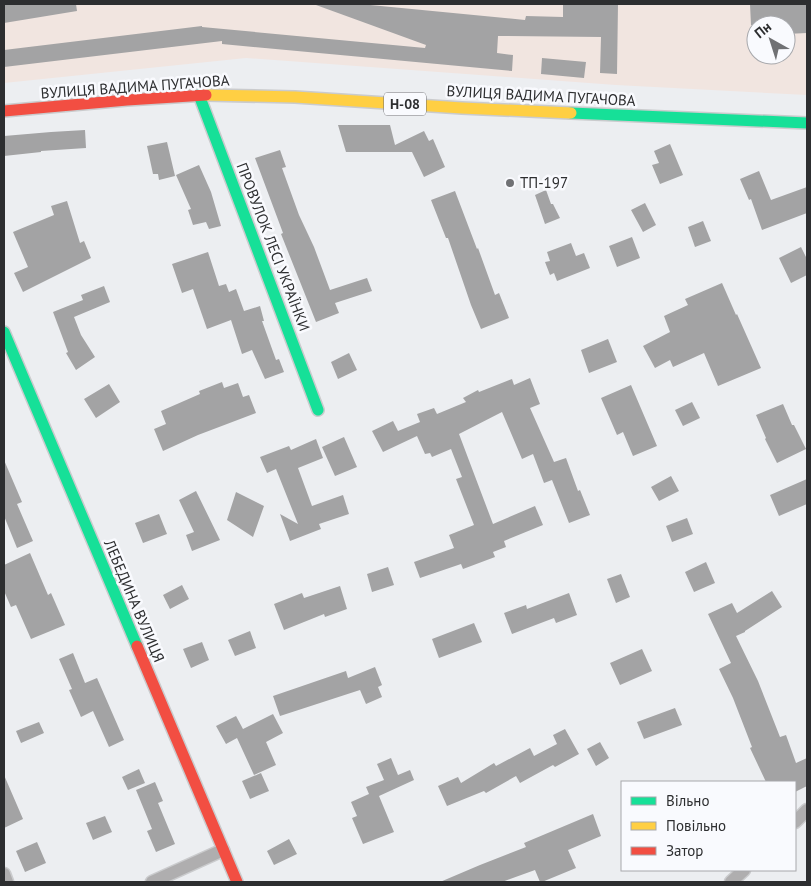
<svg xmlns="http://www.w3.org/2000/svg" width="811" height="886" font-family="'PT Sans',sans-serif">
  <rect width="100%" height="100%" fill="#eceef1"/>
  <path fill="#f1e5e0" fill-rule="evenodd" d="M 4,4 L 807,4 L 807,95 L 616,85 L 246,58 L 4,83 ZM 756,25 L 786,25 L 786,55 L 756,55 Z"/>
  <path fill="#a3a3a4" d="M 10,4 L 76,4 L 77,11 L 4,23 L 4,5 Z
    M 316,4 L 360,4 L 525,20 L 526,16 L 563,17 L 563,4 L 618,4 L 617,74 L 600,73 L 601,37 L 498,36 L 497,53 L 513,55 L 512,71 L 222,44 L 222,41 L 4,67 L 4,50 L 202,26 L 202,27 L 425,48 L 426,45 L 316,5 Z
    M 750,4 L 807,4 L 807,33 L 786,34 L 786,25 L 751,25 Z
    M 542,58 L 586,62 L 584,78 L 541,74 Z
    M 338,125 L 390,125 L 395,145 L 424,131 L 429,141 L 433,139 L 445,167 L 424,177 L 412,152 L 346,152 Z
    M 85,130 L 86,148 L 41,151 L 41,152 L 4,156 L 4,136 L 51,132 Z
    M 167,142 L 175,176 L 159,180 L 158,174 L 153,174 L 147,146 Z
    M 670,144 L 683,175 L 660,184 L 652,165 L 659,163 L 654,151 Z
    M 280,150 L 286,167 L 282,168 L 299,215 L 314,247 L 330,290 L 367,278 L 372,291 L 335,303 L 339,313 L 316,322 L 281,234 L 283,233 L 255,158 Z
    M 199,165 L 211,192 L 221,226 L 209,229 L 206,222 L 193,225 L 188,210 L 191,209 L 176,175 Z
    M 759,171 L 771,200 L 807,187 L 807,213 L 762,230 L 751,199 L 749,200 L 740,179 Z
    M 546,190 L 551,204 L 553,204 L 560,218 L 545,224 L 535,195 Z
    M 455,191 L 477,249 L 478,248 L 495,295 L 499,293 L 509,318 L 481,329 L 471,305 L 448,238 L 446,238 L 431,200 Z
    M 67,201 L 80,243 L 84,241 L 91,258 L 23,292 L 14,273 L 28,267 L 13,232 L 54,215 L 51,206 Z
    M 645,203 L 656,225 L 643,232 L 631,210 Z
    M 703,221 L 711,241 L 695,247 L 688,227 Z
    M 632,237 L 640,258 L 617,267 L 609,246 Z
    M 571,243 L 576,256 L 584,253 L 590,268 L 557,281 L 554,273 L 550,275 L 545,262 L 550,261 L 547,252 Z
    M 801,247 L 807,259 L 807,275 L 791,283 L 779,258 Z
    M 208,252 L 219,286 L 226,284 L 229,292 L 236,289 L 244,311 L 260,306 L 264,321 L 262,321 L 276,360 L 279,359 L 284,372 L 265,379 L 252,350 L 242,354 L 231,320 L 207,329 L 193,289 L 182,293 L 172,264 Z
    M 722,283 L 736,315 L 737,314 L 761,368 L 718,386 L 704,353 L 673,367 L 670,360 L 655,368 L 643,346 L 670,332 L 664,316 L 688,305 L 685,299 Z
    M 104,286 L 110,302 L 74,317 L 81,335 L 95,357 L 76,370 L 66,353 L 68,352 L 53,312 L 83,300 L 81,295 Z
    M 608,339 L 617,362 L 589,373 L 581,350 Z
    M 349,353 L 357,370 L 338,379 L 331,362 Z
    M 530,378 L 540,404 L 530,408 L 554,462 L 566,458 L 578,491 L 580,490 L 590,515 L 569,523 L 552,480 L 544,483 L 533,454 L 522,459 L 502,412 L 459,434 L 493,524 L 535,506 L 543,525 L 504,541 L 506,547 L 493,552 L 495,557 L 463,569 L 461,564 L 420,578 L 414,562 L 454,548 L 449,535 L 474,525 L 456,479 L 462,477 L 451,449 L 432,457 L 430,453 L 425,454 L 417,436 L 383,452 L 372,431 L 393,421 L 398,431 L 420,422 L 417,414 L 434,408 L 437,414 L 466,402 L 463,398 L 478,390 L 479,392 L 512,379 L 514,385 Z
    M 222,382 L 224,388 L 238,383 L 243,397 L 249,395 L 256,413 L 198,435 L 163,451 L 154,429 L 166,424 L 161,411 L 200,394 L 199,391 Z
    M 109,384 L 120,402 L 96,418 L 84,399 Z
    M 631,385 L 657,446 L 633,456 L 623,432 L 617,435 L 601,398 Z
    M 692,402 L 700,418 L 683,426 L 675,410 Z
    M 783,404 L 792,425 L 794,425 L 806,449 L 777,463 L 765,439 L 766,438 L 756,415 Z
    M 344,437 L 357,467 L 335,476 L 322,447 Z
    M 316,439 L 323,458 L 298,468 L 312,506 L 343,495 L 349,514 L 319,524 L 321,529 L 290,541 L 280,514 L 298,524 L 276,469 L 267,473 L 260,457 L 289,446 L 291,450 Z
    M 4,460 L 22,502 L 17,504 L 33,541 L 17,548 L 4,516 Z
    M 671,476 L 679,491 L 659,501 L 651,487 Z
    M 807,479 L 807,504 L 779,516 L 770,495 Z
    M 196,491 L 220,540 L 192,551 L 186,535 L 194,532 L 179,500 Z
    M 236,492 L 264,506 L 253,537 L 227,520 Z
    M 159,514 L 167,534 L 143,543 L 135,523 Z
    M 687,518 L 693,534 L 672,542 L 666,526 Z
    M 30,553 L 48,595 L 51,593 L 65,625 L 31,639 L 16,605 L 11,607 L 4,591 L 4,565 Z
    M 706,562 L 715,583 L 694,592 L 685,572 Z
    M 388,567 L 394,585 L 372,592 L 367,574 Z
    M 621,574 L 630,597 L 616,603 L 607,579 Z
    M 182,585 L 189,599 L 170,609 L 163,595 Z
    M 340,586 L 347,609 L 325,617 L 324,614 L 284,630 L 274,604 L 302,593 L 304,598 Z
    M 772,591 L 782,607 L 745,631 L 745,632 L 736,636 L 758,681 L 780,737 L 786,735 L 796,763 L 807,758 L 807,786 L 795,792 L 795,782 L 766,782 L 750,748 L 752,747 L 733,698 L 719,669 L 731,663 L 708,614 L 732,603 L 737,613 Z
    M 569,593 L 577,615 L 556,623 L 554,618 L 512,634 L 504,613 L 526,605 L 527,609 Z
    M 474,623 L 482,642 L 439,658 L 432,639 Z
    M 250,631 L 256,648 L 235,656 L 228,640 Z
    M 202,642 L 209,660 L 191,668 L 183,649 Z
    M 642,649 L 652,671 L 620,685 L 610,663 Z
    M 73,653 L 85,683 L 97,678 L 124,740 L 109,747 L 93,711 L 81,717 L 69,690 L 72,689 L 59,659 Z
    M 375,667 L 382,685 L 378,687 L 382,697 L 366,704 L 360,690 L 280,716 L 273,696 L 346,671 L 348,678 Z
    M 675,708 L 682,725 L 644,739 L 637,722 Z
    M 273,714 L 283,733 L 266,742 L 276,765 L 254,775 L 237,738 L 226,744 L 216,726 L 236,716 L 243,729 Z
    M 39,722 L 44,733 L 21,743 L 16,731 Z
    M 565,729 L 579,754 L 555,767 L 553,765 L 520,783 L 516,776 L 486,793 L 484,791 L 447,806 L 438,786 L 458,777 L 461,783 L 494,763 L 496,766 L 530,748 L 534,756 L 557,744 L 553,735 Z
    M 600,742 L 609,758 L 596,766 L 587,749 Z
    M 391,758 L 398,775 L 410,770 L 414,780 L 379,796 L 394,832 L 363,844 L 352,818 L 357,816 L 351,802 L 369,794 L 366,787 L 384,780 L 377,764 Z
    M 139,769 L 145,783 L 128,790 L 122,777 Z
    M 261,773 L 269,791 L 250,799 L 242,781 Z
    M 4,775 L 23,819 L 4,828 Z
    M 155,782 L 163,801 L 158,803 L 175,844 L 156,852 L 147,831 L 152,829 L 136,790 Z
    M 593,814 L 601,836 L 568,850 L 576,868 L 542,882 L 540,882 L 535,870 L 502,882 L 440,882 L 480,865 L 526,847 L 524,843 Z
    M 105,816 L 112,832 L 93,840 L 86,823 Z
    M 289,839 L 297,854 L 274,865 L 267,851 Z
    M 37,842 L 46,863 L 25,872 L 16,851 Z"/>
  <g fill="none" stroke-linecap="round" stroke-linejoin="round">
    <defs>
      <path id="street" d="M 795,822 L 807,810
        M 4,874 L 7,882
        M 152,882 L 223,850
        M 731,882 L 744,870"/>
      <path id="fast" d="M 199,95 L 318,410
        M 571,113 L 807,123
        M 4,332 L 137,646"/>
      <path id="slow" d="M 206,95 L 295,97 L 462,108 L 571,113"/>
      <path id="jam" d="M 4,111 L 127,100 L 206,95
        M 137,646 L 237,882"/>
    </defs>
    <use href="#street" stroke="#cacbcd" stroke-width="15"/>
    <use href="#fast" stroke="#cacbcd" stroke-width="14"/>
    <use href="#slow" stroke="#cacbcd" stroke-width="14"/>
    <use href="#jam" stroke="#cacbcd" stroke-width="14"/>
    <use href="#street" stroke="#afaeaf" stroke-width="12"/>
    <use href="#fast" stroke="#16e098" stroke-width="11"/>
    <use href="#slow" stroke="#ffcf43" stroke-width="11"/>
    <use href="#jam" stroke="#f24e42" stroke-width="11"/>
  </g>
  <circle fill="#707174" stroke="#f9fafe" stroke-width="2" cx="510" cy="183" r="5"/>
  <g text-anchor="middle" stroke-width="5" stroke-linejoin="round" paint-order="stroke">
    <rect fill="#f9fafe" stroke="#6a6b6e" stroke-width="1" x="384" y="92.5" width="42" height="23" rx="4"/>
    <g font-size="14" font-weight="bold" fill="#2d2e30">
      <text x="405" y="109">Н-08</text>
    </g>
    <g font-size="15" fill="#2d2e30" stroke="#f9fafe">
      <text transform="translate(135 87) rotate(-4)" y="5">ВУЛИЦЯ ВАДИМА ПУГАЧОВА</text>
      <text transform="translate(541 96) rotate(3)" y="5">ВУЛИЦЯ ВАДИМА ПУГАЧОВА</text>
      <text transform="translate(273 247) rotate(69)" y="5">ПРОВУЛОК ЛЕСІ УКРАЇНКИ</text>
      <text transform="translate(134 601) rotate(67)" y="5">ЛЕБЕДИНА ВУЛИЦЯ</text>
    </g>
    <g font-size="15" fill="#2d2e30" stroke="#f9fafe" text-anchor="start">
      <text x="520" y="188">ТП-197</text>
    </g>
  </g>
  <rect width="811" height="886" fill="none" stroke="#2d2e30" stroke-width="10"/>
  <rect x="621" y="781" width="175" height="90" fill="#f9fafe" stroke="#a7a8ac"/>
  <rect x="631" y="797" width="25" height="8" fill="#16e098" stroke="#a7a8ac"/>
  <text x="666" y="806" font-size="15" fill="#2d2e30">Вільно</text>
  <rect x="631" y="822" width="25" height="8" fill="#ffcf43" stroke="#a7a8ac"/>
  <text x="666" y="831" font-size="15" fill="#2d2e30">Повільно</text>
  <rect x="631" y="847" width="25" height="8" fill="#f24e42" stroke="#a7a8ac"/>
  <text x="666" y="856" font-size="15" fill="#2d2e30">Затор</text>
  <g transform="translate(771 40) rotate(321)"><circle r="24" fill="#f9fafe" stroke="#a7a8ac"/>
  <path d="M0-4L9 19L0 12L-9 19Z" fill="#707174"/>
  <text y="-8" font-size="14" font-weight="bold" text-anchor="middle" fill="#2d2e30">Пн</text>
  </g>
</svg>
